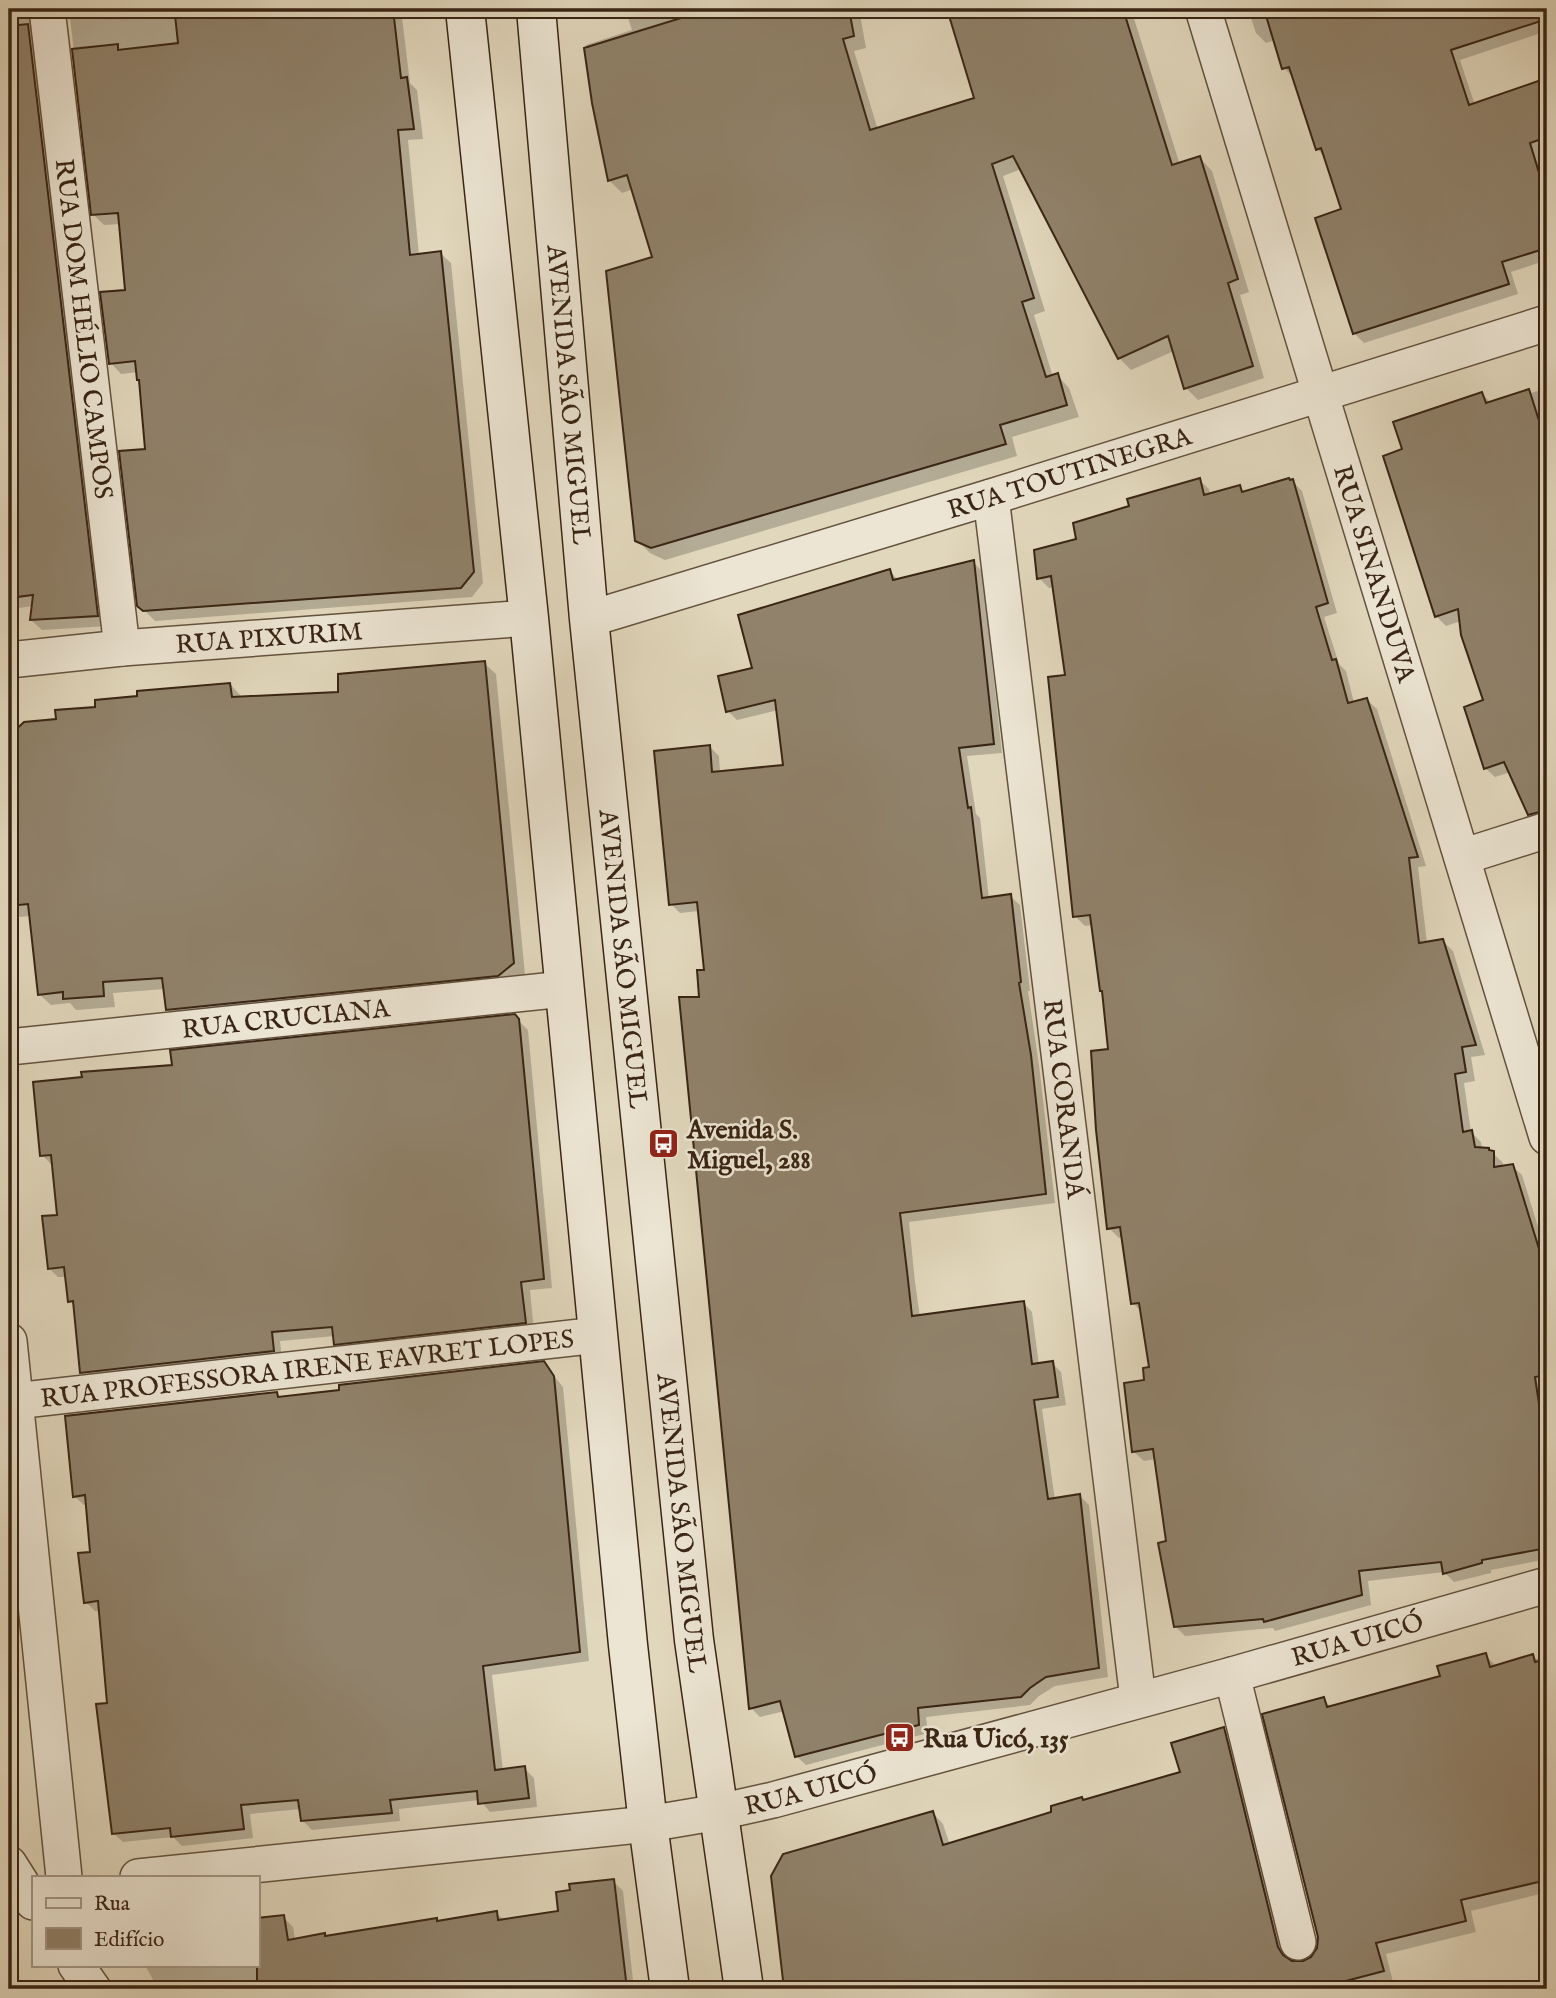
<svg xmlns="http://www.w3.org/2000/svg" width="1556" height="1998" font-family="'IM FELL English',serif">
  <rect width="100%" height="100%" fill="#e1d7bc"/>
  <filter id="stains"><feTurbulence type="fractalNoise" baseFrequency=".00286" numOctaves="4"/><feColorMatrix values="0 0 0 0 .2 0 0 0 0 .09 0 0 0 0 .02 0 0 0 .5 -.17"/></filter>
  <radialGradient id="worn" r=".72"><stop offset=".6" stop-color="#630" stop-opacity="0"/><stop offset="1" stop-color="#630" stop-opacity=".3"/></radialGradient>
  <path fill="#0003" fill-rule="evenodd" d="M 9,9 L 41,9 L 108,626 L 42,630 L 31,620 L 33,606 L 19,608 L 9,600 Z
    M 69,9 L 401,9 L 410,83 L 417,90 L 423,139 L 408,140 L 419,255 L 440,253 L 451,263 L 483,583 L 472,597 L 155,621 L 139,605 L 147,451 L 141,382 L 138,372 L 121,374 L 111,363 L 127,292 L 121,224 L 104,225 L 93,214 Z
    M 625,9 L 859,9 L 866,48 L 854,51 L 878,130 L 977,100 L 949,9 L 1131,9 L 1180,165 L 1200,158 L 1212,171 L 1249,292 L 1240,295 L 1264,378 L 1198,400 L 1186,388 L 1174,351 L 1131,370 L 1119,358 L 1021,169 L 1003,176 L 1045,311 L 1034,315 L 1053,377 L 1057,375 L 1069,388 L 1079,417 L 1012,437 L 1017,456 L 665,560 L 650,553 L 637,540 L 654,258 L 633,189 L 622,193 L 609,180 L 593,103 L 586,45 L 632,30 Z
    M 1248,9 L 1547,9 L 1547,31 L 1460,60 L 1475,105 L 1547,80 L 1547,150 L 1539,153 L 1547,180 L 1547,260 L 1511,272 L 1518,294 L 1364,343 L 1354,333 L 1343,210 L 1325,157 L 1317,149 L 1294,78 L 1284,68 L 1275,40 L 1266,43 L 1256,33 Z
    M 1547,388 L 1547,653 L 1511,663 L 1547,799 L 1547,821 L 1539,824 L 1529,814 L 1511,772 L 1495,777 L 1485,768 L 1485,702 L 1461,621 L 1446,626 L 1436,616 L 1404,450 L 1482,394 L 1491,403 L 1528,391 L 1531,393 Z
    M 1199,480 L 1209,489 L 1210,495 L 1239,486 L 1245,493 L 1292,481 L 1302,491 L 1337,613 L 1324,617 L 1339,664 L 1346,671 L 1354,703 L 1367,700 L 1377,709 L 1426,866 L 1418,867 L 1427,943 L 1443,941 L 1453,951 L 1485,1055 L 1471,1057 L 1475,1081 L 1464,1083 L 1471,1132 L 1481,1142 L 1482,1150 L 1493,1153 L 1503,1163 L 1503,1167 L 1512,1166 L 1522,1175 L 1547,1256 L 1547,1386 L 1544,1386 L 1547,1410 L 1547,1559 L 1491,1570 L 1491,1573 L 1454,1582 L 1444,1572 L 1368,1581 L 1371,1605 L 1275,1631 L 1273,1628 L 1185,1636 L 1175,1626 L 1168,1543 L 1156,1459 L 1144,1461 L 1134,1452 L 1146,1382 L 1151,1369 L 1142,1312 L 1133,1303 L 1123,1237 L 1119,1238 L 1109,1228 L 1110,1050 L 1104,993 L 1093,925 L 1085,926 L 1075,916 L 1067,676 L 1054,587 L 1049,588 L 1039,578 L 1079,541 L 1132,507 Z
    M 973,562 L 982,571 L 1002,753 L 967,756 L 976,814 L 980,818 L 989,899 L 1010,896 L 1020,905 L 1030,991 L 1028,991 L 1039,1065 L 1055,1203 L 909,1222 L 915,1282 L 920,1317 L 1023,1302 L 1032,1312 L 1039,1365 L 1052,1363 L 1061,1372 L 1066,1405 L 1042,1409 L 1055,1500 L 1080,1496 L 1089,1505 L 1108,1677 L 1055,1686 L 1039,1696 L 1030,1705 L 926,1717 L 928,1733 L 806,1765 L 796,1756 L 785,1711 L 760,1717 L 751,1708 L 701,998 L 706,972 L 699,911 L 680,913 L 671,904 L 710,747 L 719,756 L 720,773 L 785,767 L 778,710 L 737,720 L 728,711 L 754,669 L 890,571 L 899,581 Z
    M 484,663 L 496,674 L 525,975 L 510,986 L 179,1021 L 167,1010 L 165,989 L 113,993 L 115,1007 L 76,1010 L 70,1003 L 51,1005 L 39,994 L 31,916 L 20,917 L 9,906 L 9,850 L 32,848 L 9,819 L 9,738 L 25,723 L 58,720 L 97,708 L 230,684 L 241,696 L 241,699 L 339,694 Z
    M 514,1016 L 528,1030 L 552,1288 L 530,1290 L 534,1332 L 345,1353 L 336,1344 L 335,1336 L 280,1341 L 282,1360 L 91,1382 L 81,1373 L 75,1306 L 70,1301 L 67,1277 L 58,1277 L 49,1268 L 59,1216 L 54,1164 L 51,1164 L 42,1155 L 174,1067 Z
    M 543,1363 L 563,1387 L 589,1661 L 492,1675 L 503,1771 L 524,1768 L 534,1778 L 537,1807 L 490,1812 L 480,1800 L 399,1809 L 400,1821 L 312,1830 L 303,1821 L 301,1809 L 250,1814 L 253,1838 L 182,1846 L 173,1837 L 123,1842 L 113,1833 L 109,1704 L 100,1611 L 95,1611 L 86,1602 L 92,1553 L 88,1505 L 84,1505 L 74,1496 L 277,1393 L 281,1398 ZM 92,1600 L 107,1602 L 92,1603 Z
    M 1485,1655 L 1497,1667 L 1532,1656 L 1536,1659 L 1547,1657 L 1547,1918 L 1540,1894 L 1471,1911 L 1476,1932 L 1386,1954 L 1393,1982 L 1367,1989 L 786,1989 L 773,1876 L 933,1813 L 943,1824 L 950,1845 L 1182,1773 L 1224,1729 L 1235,1740 L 1289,1959 L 1290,1962 L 1304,1963 L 1313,1958 L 1319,1949 L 1323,1699 L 1332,1708 L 1442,1677 Z
    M 613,1881 L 623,1891 L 634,1989 L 158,1989 L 145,1965 L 257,1965 L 283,1917 L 293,1927 L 295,1940 L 324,1935 L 327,1937 L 436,1920 L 439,1922 L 496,1913 L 504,1920 L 560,1912 Z"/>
  <path fill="#90826b" stroke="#392514" stroke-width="2" d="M 197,9 L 393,9 L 401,78 L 407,77 L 414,129 L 398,130 L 410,255 L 441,251 L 474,572 L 461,588 L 143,611 L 137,606 L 119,451 L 145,449 L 139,380 L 137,380 L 135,361 L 109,364 L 100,292 L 125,290 L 118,213 L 91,215 L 72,49 L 118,44 L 118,50 L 178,43 L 175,15 L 197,13 Z
    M 710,9 L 849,9 L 854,36 L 843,39 L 870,130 L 974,98 L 947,9 L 1123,9 L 1172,165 L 1200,156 L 1238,279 L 1228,283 L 1253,366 L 1184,389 L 1168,336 L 1118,359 L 1013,156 L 992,164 L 1034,298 L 1022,302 L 1046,377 L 1058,373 L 1067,405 L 1000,425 L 1006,444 L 651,548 L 635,541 L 606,271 L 652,257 L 627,175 L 608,181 L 592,103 L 584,48 Z
    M 1264,9 L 1547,9 L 1547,19 L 1451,50 L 1469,105 L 1547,78 L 1547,137 L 1530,143 L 1547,199 L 1547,248 L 1502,262 L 1509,284 L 1353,334 L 1315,218 L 1341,209 L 1321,148 L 1316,150 L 1289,67 L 1282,69 Z
    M 28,24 L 98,616 L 30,620 L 33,595 L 9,598 L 9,26 Z
    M 1529,389 L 1547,446 L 1547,810 L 1528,815 L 1504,762 L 1484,769 L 1464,707 L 1483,700 L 1461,635 L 1458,609 L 1435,617 L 1383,456 L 1402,449 L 1393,422 L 1482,392 L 1486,403 Z
    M 1200,478 L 1204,495 L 1240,485 L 1242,492 L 1289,478 L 1290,480 L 1293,479 L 1328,603 L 1316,607 L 1332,660 L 1336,659 L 1348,703 L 1367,698 L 1418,857 L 1409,858 L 1419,943 L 1443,939 L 1476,1045 L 1462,1047 L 1466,1072 L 1455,1074 L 1463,1132 L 1472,1130 L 1475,1147 L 1489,1148 L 1489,1150 L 1494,1151 L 1494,1167 L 1513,1164 L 1547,1275 L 1547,1375 L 1535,1377 L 1544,1437 L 1547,1437 L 1547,1548 L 1482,1560 L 1482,1563 L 1443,1574 L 1441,1562 L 1359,1571 L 1362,1595 L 1264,1622 L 1263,1619 L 1174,1627 L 1158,1543 L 1166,1541 L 1153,1449 L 1132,1452 L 1124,1383 L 1144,1380 L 1143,1368 L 1149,1367 L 1139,1303 L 1131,1304 L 1120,1227 L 1107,1229 L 1096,1130 L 1091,1051 L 1108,1049 L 1102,991 L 1100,991 L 1090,915 L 1073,917 L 1048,677 L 1065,675 L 1051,576 L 1037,579 L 1034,550 L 1076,539 L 1073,523 L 1129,506 L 1127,499 Z
    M 974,560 L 994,744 L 959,748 L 968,808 L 971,807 L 982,898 L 1011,894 L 1021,982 L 1019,983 L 1031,1055 L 1046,1194 L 900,1213 L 907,1271 L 912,1316 L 1024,1301 L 1032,1364 L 1053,1361 L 1058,1397 L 1034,1400 L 1048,1499 L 1080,1494 L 1099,1668 L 1046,1677 L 1030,1688 L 1021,1697 L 918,1708 L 919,1725 L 795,1757 L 780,1701 L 749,1709 L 679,997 L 699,997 L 697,970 L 704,970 L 697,902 L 669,905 L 654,751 L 710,745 L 712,772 L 783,765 L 775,700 L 726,712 L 718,676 L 752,668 L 738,615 L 890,569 L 893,580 Z
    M 485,661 L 514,963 L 498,976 L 166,1010 L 162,978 L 103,982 L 104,996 L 63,999 L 63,992 L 38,995 L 28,904 L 9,906 L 9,736 L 24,722 L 56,719 L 55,710 L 95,707 L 95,700 L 137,696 L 137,691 L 230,683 L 232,697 L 338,692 L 338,674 Z
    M 515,1014 L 519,1019 L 544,1279 L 521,1282 L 526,1323 L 334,1345 L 332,1327 L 272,1332 L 274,1351 L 80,1373 L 73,1301 L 68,1302 L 64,1267 L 48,1269 L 42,1216 L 57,1215 L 51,1155 L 40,1156 L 33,1082 L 82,1077 L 81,1072 L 172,1065 L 170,1050 Z
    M 544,1361 L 554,1376 L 580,1652 L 483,1666 L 495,1770 L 525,1766 L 529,1798 L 478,1804 L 477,1791 L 390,1800 L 392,1813 L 301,1821 L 298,1800 L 241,1805 L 244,1829 L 171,1837 L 170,1828 L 112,1834 L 96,1704 L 107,1703 L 98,1601 L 84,1603 L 78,1553 L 90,1552 L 85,1495 L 73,1497 L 65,1416 L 277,1392 L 278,1397 L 339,1390 L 339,1385 Z
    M 1486,1653 L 1490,1667 L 1533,1654 L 1535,1662 L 1547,1659 L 1547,1880 L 1461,1900 L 1466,1921 L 1376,1943 L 1384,1971 L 1315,1989 L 784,1989 L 771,1876 L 783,1854 L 933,1811 L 943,1845 L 1051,1812 L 1051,1806 L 1082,1797 L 1083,1800 L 1180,1772 L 1171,1743 L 1224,1727 L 1278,1947 L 1283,1955 L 1292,1961 L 1303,1961 L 1311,1957 L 1317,1948 L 1318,1937 L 1262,1714 L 1324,1697 L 1327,1707 L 1440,1676 L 1437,1666 Z
    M 614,1879 L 627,1989 L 257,1989 L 257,1918 L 284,1915 L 288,1940 L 325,1933 L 325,1936 L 437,1918 L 437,1921 L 497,1911 L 498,1920 L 558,1911 L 556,1892 L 570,1890 L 569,1884 Z"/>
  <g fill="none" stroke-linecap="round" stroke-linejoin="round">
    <defs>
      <g id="minor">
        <path id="s1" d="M 47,9 L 122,648"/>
        <path id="s2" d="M 1203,9 L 1547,1137"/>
        <path id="s3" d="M 991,497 L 1138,1699"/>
        <path id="s4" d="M 589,619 L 991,497 L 1547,323"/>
        <path id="s5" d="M 9,660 L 122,648 L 529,618"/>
        <path d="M 1462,857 L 1547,830"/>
        <path id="s6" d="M 9,1047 L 564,989"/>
        <path d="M 9,1341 L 64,1877"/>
        <path id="s7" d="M 15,1401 L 598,1335"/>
        <path d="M 1232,1675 L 1298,1942"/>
        <path d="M 9,1864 L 33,1902"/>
        <path id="s8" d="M 138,1877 L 648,1824 L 719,1812 L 773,1800 L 1232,1675 L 1547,1585"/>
        <path d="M 76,1965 L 93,1989"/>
      </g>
      <g id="secondary">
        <path d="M 465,9 L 529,618 L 628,1645 L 648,1824 L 670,1989"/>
        <path id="s9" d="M 536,9 L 589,619 L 694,1640 L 744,1989"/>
      </g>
    </defs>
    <use href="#minor" stroke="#63523e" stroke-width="38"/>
    <use href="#secondary" stroke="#392514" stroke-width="41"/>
    <use href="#minor" stroke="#ece5d3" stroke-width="35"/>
    <use href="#secondary" stroke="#ece5d3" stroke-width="38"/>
  </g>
  <defs>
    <symbol id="bus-square" viewBox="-11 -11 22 22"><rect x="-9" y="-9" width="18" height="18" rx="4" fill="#8f2418" stroke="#ece5d3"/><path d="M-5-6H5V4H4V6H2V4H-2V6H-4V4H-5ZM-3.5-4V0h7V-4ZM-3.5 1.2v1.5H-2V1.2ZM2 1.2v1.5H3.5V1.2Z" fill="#fff"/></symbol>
  </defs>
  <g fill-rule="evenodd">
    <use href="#bus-square" x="646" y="1126" width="35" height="35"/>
    <use href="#bus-square" x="882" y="1720" width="35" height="35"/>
  </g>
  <g text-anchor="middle" stroke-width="5" stroke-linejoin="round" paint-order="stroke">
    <g font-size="26" fill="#392514" stroke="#ece5d3">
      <text dy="9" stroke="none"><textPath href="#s1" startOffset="322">RUA DOM HÉLIO CAMPOS</textPath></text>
      <text dy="9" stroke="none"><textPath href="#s9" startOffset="387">AVENIDA SÃO MIGUEL</textPath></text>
      <text dy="9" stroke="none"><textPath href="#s4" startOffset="502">RUA TOUTINEGRA</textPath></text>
      <text dy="9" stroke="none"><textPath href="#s2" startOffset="590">RUA SINANDUVA</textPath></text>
      <text dy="9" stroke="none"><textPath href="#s5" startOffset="261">RUA PIXURIM</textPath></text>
      <text dy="9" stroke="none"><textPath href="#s9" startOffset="954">AVENIDA SÃO MIGUEL</textPath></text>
      <text dy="9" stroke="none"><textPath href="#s6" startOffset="278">RUA CRUCIANA</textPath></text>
      <text dy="9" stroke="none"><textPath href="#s3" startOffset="606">RUA CORANDÁ</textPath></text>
      <text dy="9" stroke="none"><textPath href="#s7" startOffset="294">RUA PROFESSORA IRENE FAVRET LOPES</textPath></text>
      <text dy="9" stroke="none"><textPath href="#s9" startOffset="1521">AVENIDA SÃO MIGUEL</textPath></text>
      <text dy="9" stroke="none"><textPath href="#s8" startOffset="1246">RUA UICÓ</textPath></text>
      <text dy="9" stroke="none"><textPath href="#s8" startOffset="679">RUA UICÓ</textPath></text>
    </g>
    <g font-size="26" font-weight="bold" fill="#392514" stroke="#ece5d3" text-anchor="start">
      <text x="687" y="1138">Avenida S.<tspan x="687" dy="30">Miguel, 288</tspan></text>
      <text x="923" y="1747">Rua Uicó, 135</text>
    </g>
  </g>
  <rect width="1556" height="1998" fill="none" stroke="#e1d7bc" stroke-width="35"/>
  <rect x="10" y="10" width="1535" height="1977" fill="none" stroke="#392514" stroke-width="3.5"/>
  <rect x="18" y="18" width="1521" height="1963" fill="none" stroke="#392514" stroke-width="2"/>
  <rect x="32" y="1876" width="228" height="91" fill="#ece5d3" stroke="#a49887" stroke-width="2"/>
  <rect x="46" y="1898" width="35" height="10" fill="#ece5d3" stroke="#a49887" stroke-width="2"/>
  <text x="94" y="1910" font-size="21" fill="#392514">Rua</text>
  <rect x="46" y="1928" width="35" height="21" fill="#90826b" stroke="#a49887" stroke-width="2"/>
  <text x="94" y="1946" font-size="21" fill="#392514">Edifício</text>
  <rect width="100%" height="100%" filter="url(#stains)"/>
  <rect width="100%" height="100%" fill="url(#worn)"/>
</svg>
